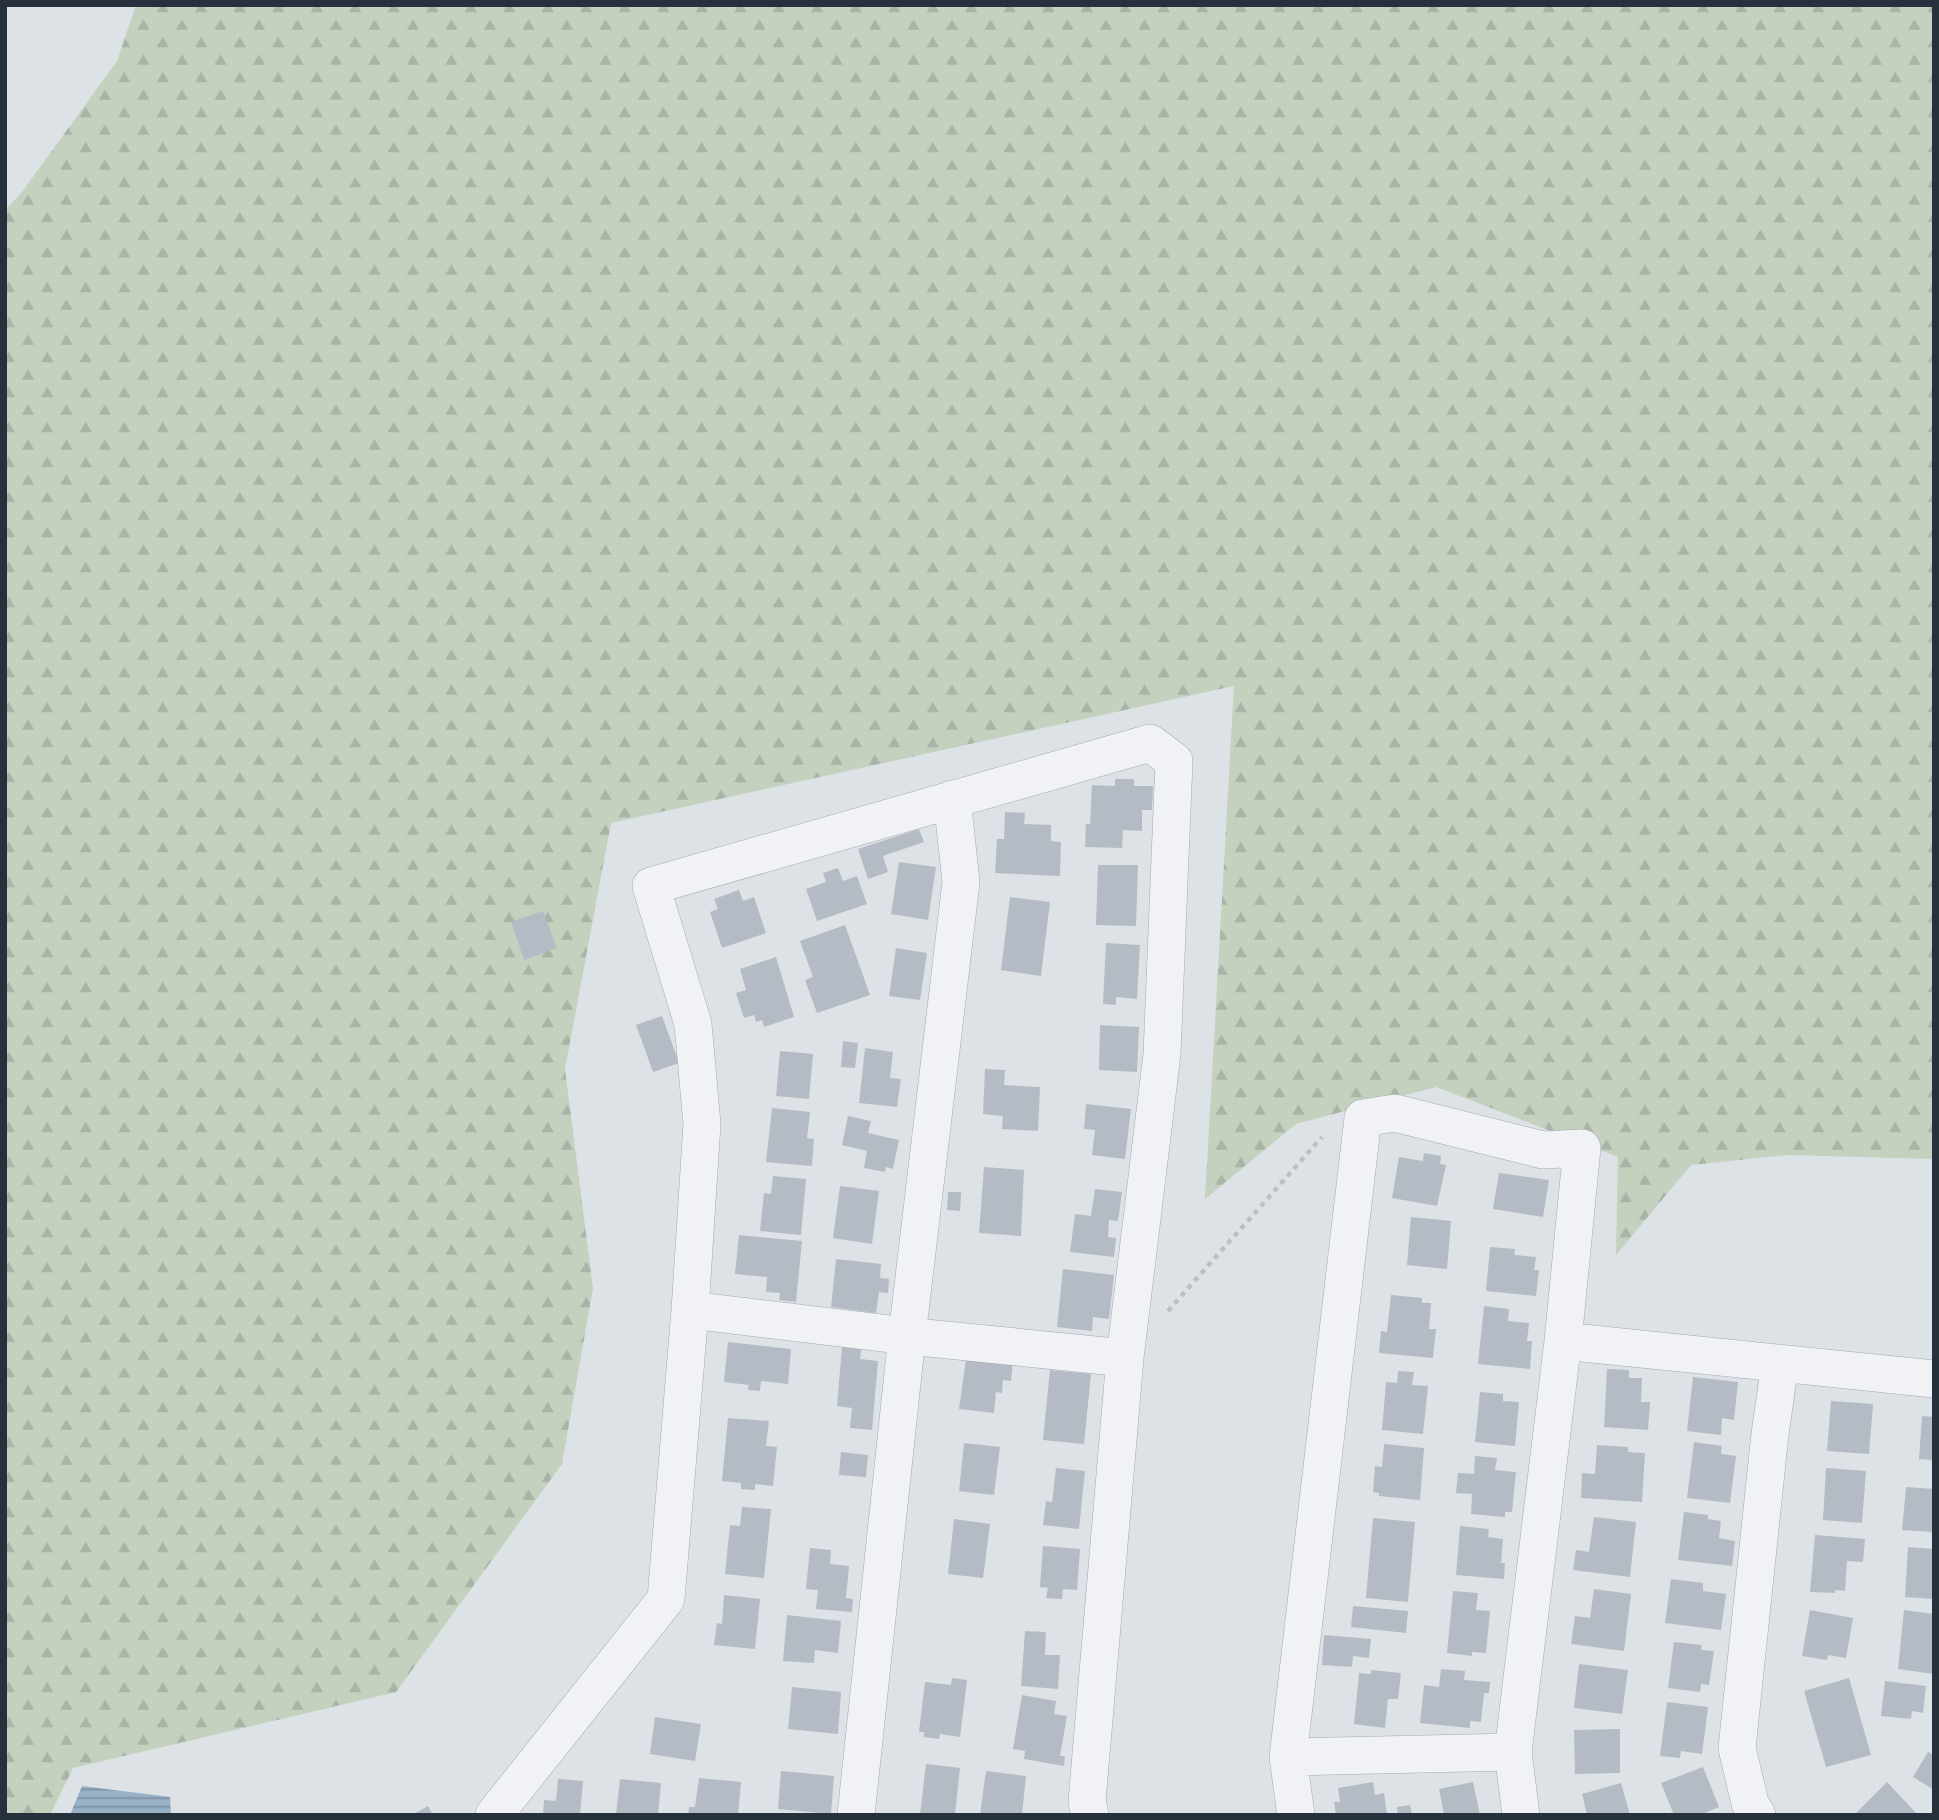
<svg xmlns="http://www.w3.org/2000/svg" width="1939" height="1820" font-family="Quicksand,sans-serif">
  <defs>
    <pattern id="forest-firs" width="22" height="20" patternUnits="userSpaceOnUse" patternTransform="scale(1.75)"><rect width="22" height="20" fill="#c4d1bf"/><path d="M5 1l3.5 6h-7zM16 11l3.5 6h-7z" fill="#a8b4a5"/></pattern>
    <pattern id="water-rules" width="6" height="5" patternUnits="userSpaceOnUse" patternTransform="scale(1.75)"><rect width="6" height="5" fill="#99b1c7"/><path d="M0 2.5h6" fill="none" stroke="#7d90a3"/></pattern>
  </defs>
  <rect width="100%" height="100%" fill="#dde2e7"/>
  <path fill="url(#forest-firs)" d="M 136,5 L 1934,5 L 1934,1159 L 1788,1155 L 1691,1165 L 1616,1255 L 1618,1157 L 1436,1087 L 1296,1124 L 1205,1199 L 1234,686 L 611,823 L 565,1069 L 593,1288 L 562,1464 L 396,1692 L 73,1768 L 50,1815 L 5,1815 L 5,210 L 22,192 L 117,61 Z"/>
  <path fill="url(#water-rules)" d="M 82,1786 L 170,1797 L 171,1815 L 70,1815 Z"/>
  <path fill="#b5bbc4" d="M 1115,779 L 1134,779 L 1134,786 L 1153,786 L 1152,810 L 1142,810 L 1142,831 L 1123,830 L 1122,848 L 1085,847 L 1086,824 L 1090,824 L 1092,785 L 1115,786 Z
    M 1005,812 L 1025,813 L 1024,824 L 1051,825 L 1051,841 L 1061,842 L 1060,876 L 995,873 L 997,839 L 1004,839 Z
    M 919,829 L 924,842 L 883,856 L 888,872 L 868,879 L 858,849 Z
    M 899,862 L 936,867 L 928,920 L 891,914 Z
    M 1098,865 L 1138,865 L 1136,926 L 1096,925 Z
    M 838,868 L 843,881 L 857,876 L 867,904 L 817,921 L 806,889 L 826,882 L 823,873 Z
    M 739,890 L 743,901 L 754,897 L 766,933 L 722,948 L 710,912 L 718,909 L 714,899 Z
    M 1010,897 L 1050,902 L 1041,976 L 1001,970 Z
    M 543,911 L 557,948 L 524,960 L 511,922 Z
    M 845,925 L 870,995 L 817,1013 L 805,980 L 813,977 L 800,941 Z
    M 1106,943 L 1140,945 L 1137,999 L 1116,997 L 1116,1005 L 1103,1004 Z
    M 896,948 L 927,953 L 920,1000 L 889,996 Z
    M 776,957 L 794,1017 L 764,1027 L 762,1020 L 756,1022 L 754,1015 L 744,1018 L 736,993 L 746,990 L 740,969 Z
    M 662,1016 L 679,1063 L 653,1072 L 636,1025 Z
    M 1100,1025 L 1139,1027 L 1137,1072 L 1099,1070 Z
    M 843,1041 L 858,1043 L 855,1068 L 841,1067 Z
    M 865,1048 L 893,1052 L 890,1078 L 901,1079 L 897,1107 L 859,1103 Z
    M 780,1051 L 813,1054 L 809,1099 L 776,1096 Z
    M 985,1069 L 1005,1070 L 1004,1085 L 1040,1087 L 1038,1131 L 1002,1129 L 1003,1116 L 983,1114 Z
    M 1086,1104 L 1131,1109 L 1125,1159 L 1092,1155 L 1095,1130 L 1084,1129 Z
    M 772,1108 L 810,1112 L 807,1138 L 814,1139 L 812,1166 L 766,1162 Z
    M 848,1116 L 871,1121 L 868,1133 L 899,1140 L 893,1169 L 886,1167 L 885,1172 L 864,1168 L 867,1151 L 842,1145 Z
    M 1424,1153 L 1441,1156 L 1440,1164 L 1446,1165 L 1437,1206 L 1392,1198 L 1399,1157 L 1423,1161 Z
    M 984,1167 L 1024,1170 L 1021,1236 L 979,1233 Z
    M 1499,1173 L 1549,1180 L 1543,1217 L 1493,1209 Z
    M 773,1176 L 806,1179 L 801,1235 L 760,1231 L 764,1193 L 771,1194 Z
    M 840,1186 L 879,1191 L 872,1244 L 833,1238 Z
    M 1095,1189 L 1122,1192 L 1118,1221 L 1109,1220 L 1108,1237 L 1116,1238 L 1114,1257 L 1070,1252 L 1075,1214 L 1091,1216 Z
    M 948,1192 L 961,1192 L 960,1211 L 947,1210 Z
    M 1411,1217 L 1451,1221 L 1447,1269 L 1407,1265 Z
    M 739,1235 L 802,1241 L 796,1302 L 779,1300 L 780,1293 L 766,1292 L 767,1277 L 735,1274 Z
    M 1490,1247 L 1515,1249 L 1514,1255 L 1536,1257 L 1534,1270 L 1539,1270 L 1536,1296 L 1486,1291 Z
    M 836,1259 L 881,1264 L 880,1278 L 889,1279 L 888,1293 L 879,1292 L 876,1313 L 831,1307 Z
    M 1063,1269 L 1114,1275 L 1109,1319 L 1093,1317 L 1092,1331 L 1057,1327 Z
    M 1391,1295 L 1422,1298 L 1422,1303 L 1431,1303 L 1429,1329 L 1436,1329 L 1433,1358 L 1379,1353 L 1381,1331 L 1387,1332 Z
    M 1484,1306 L 1509,1309 L 1508,1321 L 1529,1323 L 1527,1341 L 1532,1341 L 1530,1369 L 1478,1364 Z
    M 728,1342 L 791,1349 L 788,1384 L 761,1381 L 760,1391 L 748,1390 L 749,1385 L 724,1382 Z
    M 842,1347 L 861,1349 L 860,1359 L 878,1361 L 872,1430 L 850,1428 L 852,1408 L 837,1406 Z
    M 966,1359 L 1013,1361 L 1011,1381 L 1003,1380 L 1002,1393 L 996,1392 L 994,1413 L 959,1409 Z
    M 1607,1369 L 1629,1370 L 1629,1378 L 1642,1378 L 1641,1402 L 1650,1402 L 1648,1430 L 1604,1427 Z
    M 1050,1370 L 1091,1374 L 1084,1444 L 1043,1440 Z
    M 1398,1371 L 1414,1372 L 1412,1385 L 1428,1386 L 1423,1434 L 1382,1430 L 1386,1382 L 1397,1383 Z
    M 1693,1377 L 1738,1382 L 1734,1420 L 1722,1418 L 1721,1435 L 1687,1431 Z
    M 1480,1392 L 1503,1394 L 1503,1401 L 1519,1402 L 1515,1446 L 1475,1442 Z
    M 1831,1401 L 1873,1404 L 1869,1454 L 1827,1451 Z
    M 1922,1416 L 1934,1417 L 1934,1460 L 1919,1459 Z
    M 728,1418 L 769,1421 L 766,1446 L 777,1447 L 773,1486 L 755,1484 L 755,1490 L 741,1489 L 741,1483 L 722,1481 Z
    M 1694,1442 L 1722,1446 L 1721,1454 L 1736,1456 L 1730,1503 L 1687,1498 Z
    M 964,1443 L 1000,1447 L 994,1495 L 959,1491 Z
    M 1384,1444 L 1424,1448 L 1420,1500 L 1379,1496 L 1379,1493 L 1373,1492 L 1375,1466 L 1382,1467 Z
    M 1597,1445 L 1628,1447 L 1628,1452 L 1645,1453 L 1642,1502 L 1581,1498 L 1582,1473 L 1595,1474 Z
    M 841,1452 L 868,1455 L 866,1477 L 839,1475 Z
    M 1475,1456 L 1497,1458 L 1495,1470 L 1516,1472 L 1512,1512 L 1505,1512 L 1505,1517 L 1471,1514 L 1472,1494 L 1456,1493 L 1458,1473 L 1474,1474 Z
    M 1056,1468 L 1085,1471 L 1079,1529 L 1043,1525 L 1046,1501 L 1052,1502 Z
    M 1826,1468 L 1866,1471 L 1862,1523 L 1823,1520 Z
    M 1906,1487 L 1934,1489 L 1934,1532 L 1902,1530 Z
    M 742,1507 L 771,1509 L 764,1578 L 725,1574 L 730,1525 L 740,1526 Z
    M 1684,1512 L 1708,1515 L 1708,1519 L 1721,1521 L 1719,1538 L 1735,1541 L 1732,1566 L 1678,1560 Z
    M 1594,1517 L 1636,1522 L 1630,1577 L 1573,1570 L 1576,1550 L 1589,1552 Z
    M 1373,1518 L 1415,1522 L 1408,1602 L 1366,1598 Z
    M 954,1519 L 990,1524 L 983,1578 L 948,1574 Z
    M 1460,1526 L 1489,1529 L 1488,1537 L 1503,1539 L 1501,1563 L 1505,1563 L 1504,1579 L 1456,1575 Z
    M 1815,1535 L 1865,1539 L 1863,1562 L 1847,1561 L 1845,1591 L 1835,1590 L 1835,1593 L 1810,1592 Z
    M 1043,1546 L 1080,1549 L 1077,1590 L 1063,1589 L 1062,1599 L 1046,1598 L 1048,1588 L 1040,1587 Z
    M 1908,1547 L 1934,1549 L 1934,1599 L 1905,1597 Z
    M 810,1548 L 831,1550 L 830,1564 L 849,1566 L 846,1598 L 853,1599 L 852,1612 L 816,1609 L 818,1590 L 806,1589 Z
    M 1671,1579 L 1703,1583 L 1703,1591 L 1726,1594 L 1721,1630 L 1665,1623 Z
    M 1594,1589 L 1631,1594 L 1624,1651 L 1571,1644 L 1575,1616 L 1590,1618 Z
    M 1453,1591 L 1478,1593 L 1476,1610 L 1490,1611 L 1486,1653 L 1472,1652 L 1472,1656 L 1447,1653 Z
    M 724,1595 L 760,1599 L 755,1649 L 714,1645 L 717,1623 L 722,1624 Z
    M 1353,1606 L 1408,1611 L 1406,1633 L 1351,1627 Z
    M 1810,1610 L 1853,1618 L 1846,1658 L 1828,1655 L 1827,1660 L 1802,1656 Z
    M 1904,1610 L 1934,1614 L 1934,1674 L 1898,1669 Z
    M 787,1615 L 841,1621 L 838,1653 L 815,1650 L 814,1663 L 783,1661 Z
    M 1025,1631 L 1046,1632 L 1045,1655 L 1060,1655 L 1058,1689 L 1021,1686 Z
    M 1324,1635 L 1371,1639 L 1369,1658 L 1353,1656 L 1352,1667 L 1322,1665 Z
    M 1674,1642 L 1702,1645 L 1701,1650 L 1714,1651 L 1709,1685 L 1701,1684 L 1700,1692 L 1668,1688 Z
    M 1579,1664 L 1628,1670 L 1622,1714 L 1574,1708 Z
    M 1441,1669 L 1465,1671 L 1464,1680 L 1490,1682 L 1489,1693 L 1484,1693 L 1481,1722 L 1470,1721 L 1470,1728 L 1420,1723 L 1424,1685 L 1439,1687 Z
    M 1371,1670 L 1401,1673 L 1398,1699 L 1388,1699 L 1385,1728 L 1354,1724 L 1359,1673 L 1371,1674 Z
    M 952,1678 L 967,1680 L 960,1737 L 940,1734 L 939,1739 L 924,1737 L 924,1732 L 919,1732 L 925,1682 L 951,1685 Z
    M 1849,1678 L 1871,1755 L 1826,1767 L 1804,1691 Z
    M 1885,1681 L 1926,1686 L 1923,1713 L 1912,1711 L 1911,1719 L 1881,1716 Z
    M 792,1687 L 841,1692 L 838,1734 L 788,1729 Z
    M 1022,1695 L 1056,1701 L 1054,1714 L 1067,1716 L 1060,1756 L 1065,1756 L 1064,1766 L 1024,1759 L 1025,1751 L 1013,1749 Z
    M 1667,1702 L 1708,1707 L 1702,1754 L 1681,1751 L 1680,1758 L 1660,1756 Z
    M 655,1717 L 701,1724 L 695,1761 L 650,1754 Z
    M 1620,1729 L 1620,1773 L 1575,1774 L 1574,1730 Z
    M 1928,1752 L 1934,1755 L 1934,1790 L 1913,1777 Z
    M 926,1764 L 960,1768 L 955,1815 L 920,1815 Z
    M 1703,1767 L 1719,1807 L 1700,1815 L 1674,1815 L 1661,1783 Z
    M 781,1771 L 834,1776 L 831,1814 L 778,1809 Z
    M 986,1771 L 1026,1776 L 1022,1815 L 980,1815 Z
    M 699,1778 L 741,1782 L 738,1815 L 688,1815 L 689,1807 L 695,1807 Z
    M 558,1779 L 583,1781 L 580,1815 L 543,1815 L 544,1800 L 556,1801 Z
    M 620,1779 L 661,1783 L 658,1815 L 616,1815 Z
    M 1373,1782 L 1375,1795 L 1384,1793 L 1387,1815 L 1336,1815 L 1334,1802 L 1340,1802 L 1338,1788 Z
    M 1473,1782 L 1480,1815 L 1444,1815 L 1439,1789 Z
    M 1887,1782 L 1918,1815 L 1854,1815 Z
    M 1621,1783 L 1630,1815 L 1587,1815 L 1582,1794 Z
    M 1410,1805 L 1412,1815 L 1398,1815 L 1397,1807 Z
    M 428,1806 L 433,1815 L 412,1815 Z"/>
  <g fill="none" stroke-linecap="round" stroke-linejoin="round">
    <defs>
      <path id="street" d="M 690,1310 L 907,1336 L 1125,1358
        M 1563,1341 L 1934,1379
        M 1288,1757 L 1513,1752
        M 494,1815 L 666,1599 L 690,1310 L 702,1124 L 693,1024 L 651,886 L 1150,743 L 1174,761 L 1162,1054 L 1125,1358 L 1087,1801 L 1090,1815
        M 856,1815 L 907,1336 L 961,882 L 952,799
        M 1296,1815 L 1288,1757 L 1363,1118 L 1395,1113 L 1543,1150 L 1582,1148 L 1563,1341 L 1513,1752 L 1521,1815
        M 1757,1815 L 1750,1803 L 1737,1748 L 1770,1434 L 1780,1364"/>
    </defs>
    <use href="#street" stroke="#a3a9b1" stroke-width="38"/>
    <path stroke="#bcc0c5" stroke-width="4.5" stroke-dasharray="5 5" stroke-linecap="butt" d="M 1168,1311 L 1322,1137"/>
    <use href="#street" stroke="#f0f2f5" stroke-width="37"/>
  </g>
  <rect width="1939" height="1820" fill="none" stroke="#27303d" stroke-width="14"/>
</svg>
